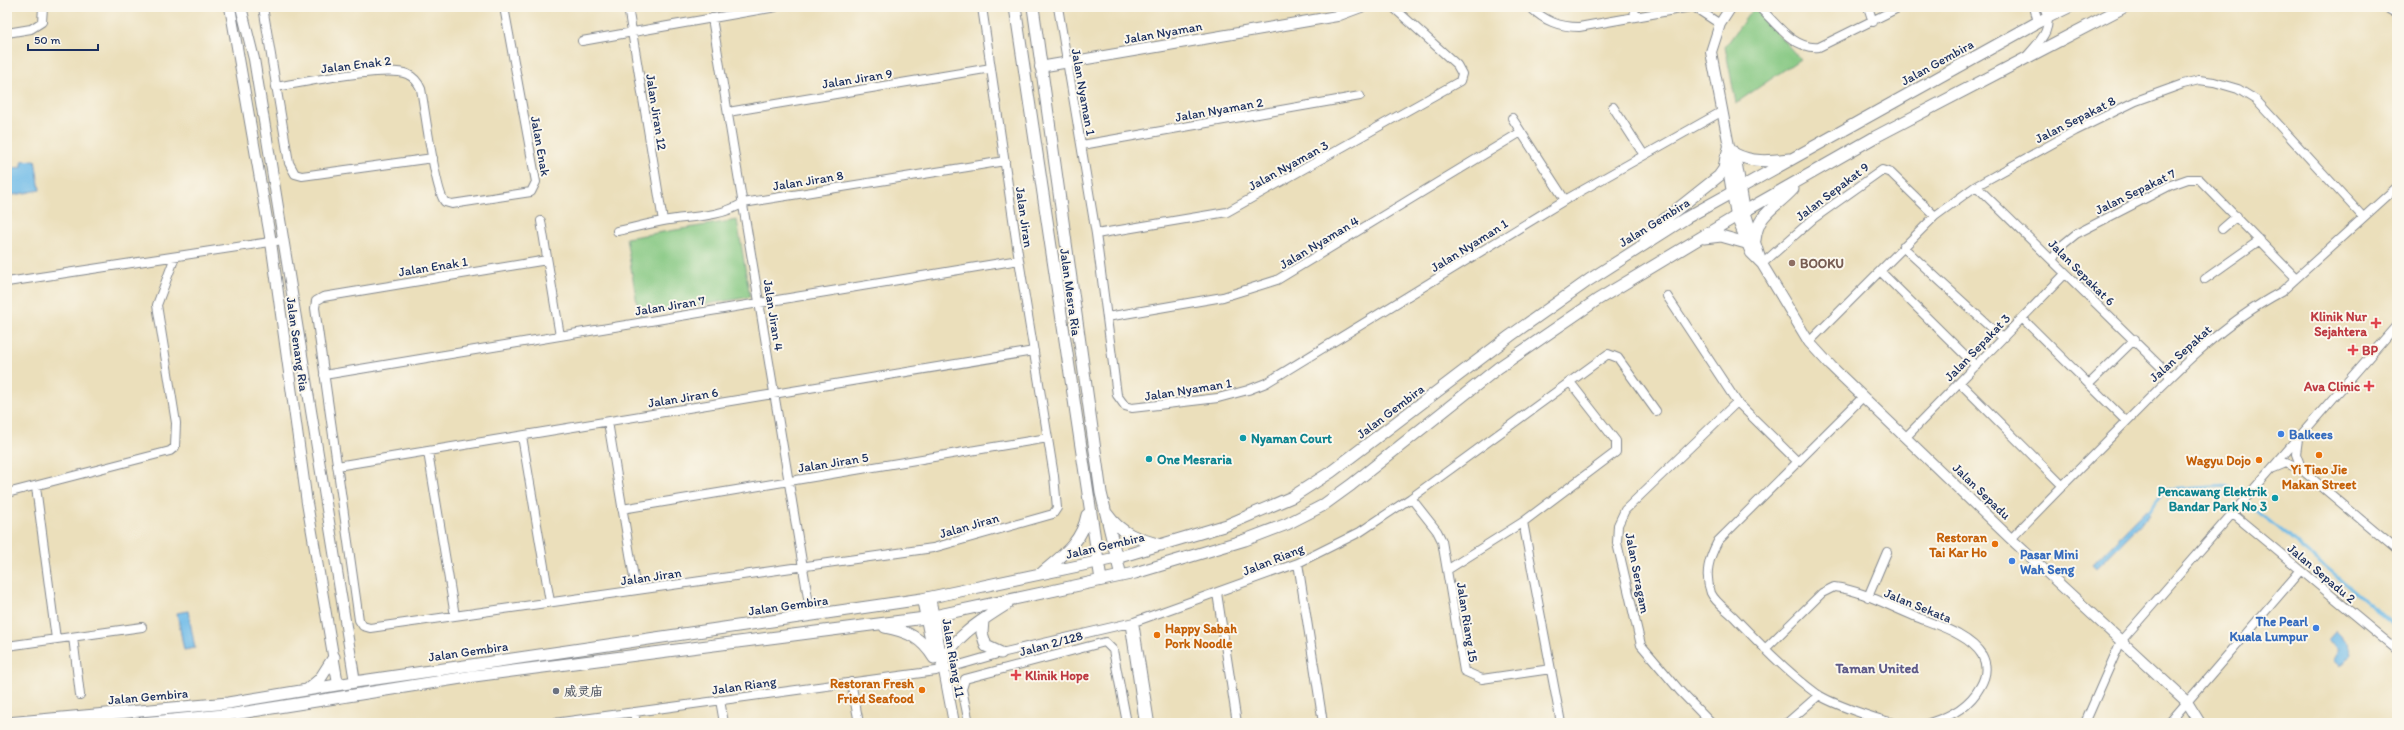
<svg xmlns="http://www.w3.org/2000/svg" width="2404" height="730" font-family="Itim,'LXGW WenKai TC',sans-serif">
  <rect width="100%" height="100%" fill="#fbf7ec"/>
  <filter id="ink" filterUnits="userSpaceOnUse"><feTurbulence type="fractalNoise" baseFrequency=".025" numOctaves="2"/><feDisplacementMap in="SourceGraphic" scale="8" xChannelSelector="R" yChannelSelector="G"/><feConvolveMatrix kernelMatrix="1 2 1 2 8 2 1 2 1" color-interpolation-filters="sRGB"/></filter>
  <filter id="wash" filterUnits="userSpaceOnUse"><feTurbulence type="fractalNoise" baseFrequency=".012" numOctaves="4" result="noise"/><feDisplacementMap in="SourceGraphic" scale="16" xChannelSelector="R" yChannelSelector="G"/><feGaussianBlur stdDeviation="0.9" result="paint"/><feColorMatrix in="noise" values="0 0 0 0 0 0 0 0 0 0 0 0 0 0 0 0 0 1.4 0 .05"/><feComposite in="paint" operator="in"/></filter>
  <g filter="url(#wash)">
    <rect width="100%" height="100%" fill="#ebdfbb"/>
    <path fill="#84c781" stroke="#507b70" d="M 1754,7 L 1800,59 L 1736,103 L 1725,47 Z
      M 737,220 L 750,297 L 639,315 L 626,238 Z"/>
    <path fill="#6fbbe8" stroke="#4575a3" d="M 35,160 L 40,190 L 14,195 L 7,192 L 7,169 L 22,167 L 22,161 Z
      M 2146,510 L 2150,514 L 2097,568 L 2093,564 Z
      M 188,611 L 195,648 L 184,650 L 177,613 Z
      M 2336,631 L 2349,644 L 2352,653 L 2340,667 L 2333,660 L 2339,649 L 2328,640 Z"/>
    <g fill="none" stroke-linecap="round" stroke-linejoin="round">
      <path stroke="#6fbbe8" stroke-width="3" d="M 2146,514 L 2165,490 L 2227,486 L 2397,627"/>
    </g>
  </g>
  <g filter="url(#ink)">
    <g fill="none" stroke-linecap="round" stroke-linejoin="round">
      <defs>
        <path id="minor" d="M 263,7 L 289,163 L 295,174 L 302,176 L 433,158
          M 628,7 L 663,221
          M 1058,7 L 1096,234 L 1117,395 L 1125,406 L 1132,408 L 1218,398 L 1248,390 L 1266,383 L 1565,200 L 1721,112
          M 1530,7 C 1545,21 1559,27 1579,27 L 1691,7
          M 1634,7 L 1635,17
          M 1694,7 L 1720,24
          M 1868,7 L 1873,22
          M 2034,7 L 2038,22
          M 1760,8 C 1777,24 1794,50 1819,47 L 1900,7
          M 712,18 L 811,616
          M 7,33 L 31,29 L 42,22 L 43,7
          M 582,41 L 776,7
          M 2027,56 C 2040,41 2055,28 2044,7
          M 275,87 C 302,83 385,65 407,74 C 414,77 418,82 421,89 C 425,109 435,192 445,202 L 452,204 L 531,192 L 536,182 L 504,7
          M 1613,107 L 1644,155
          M 728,112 L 991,68
          M 1512,118 L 1565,200
          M 1082,145 L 1360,96
          M 1976,186 L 2170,376
          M 541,221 L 560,336
          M 2222,229 L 2237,216
          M 617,231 C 632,228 647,224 663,221 C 689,216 719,218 743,203 L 1005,161
          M 1096,234 L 1227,212 L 1460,81 L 1462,74 L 1457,65 L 1393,7
          M 1903,247 L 2002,338
          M 2053,259 L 2060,247 L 2076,234 L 2171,185 L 2188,179 L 2199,179 L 2296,278
          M 547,260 L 323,297 L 316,301 L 315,308 L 359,620 L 363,626 L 370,628 L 933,548 L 1053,514 L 1057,508 L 1054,476 L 1019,260 L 982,7
          M 1762,264 L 1813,219 L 1882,170 L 1891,173 L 1935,216
          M 1880,271 L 1976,366
          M 2205,279 L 2260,240
          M 7,282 L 283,240
          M 1667,296 L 1737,402 L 1797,461
          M 1107,317 L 1223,297 L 1277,280 L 1521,132
          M 2022,318 L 2126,421
          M 1809,342 L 1935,216 L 1976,186 L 2075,131 L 2136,101 L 2183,84 L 2199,80 L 2214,82 L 2238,89 L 2256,100 L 2363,217
          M 324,375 L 1019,260
          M 1960,383 L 2062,485
          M 2089,384 L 2135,339
          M 1863,397 L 1718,541 C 1709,558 1704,574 1711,593 C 1715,602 1727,610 1734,617 C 1760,644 1787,672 1817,694 C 1832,704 1876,719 1894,723
          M 608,422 L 636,590
          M 522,436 L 550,602
          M 1906,437 L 2065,274
          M 2298,439 L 2296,454 L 2302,470
          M 428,452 L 455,616
          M 337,466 L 1034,351
          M 2274,468 L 2286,463 L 2302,470 L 2397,550
          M 36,487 L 56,639
          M 7,493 L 170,451 L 175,447 L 176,423 L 157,305 L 175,257
          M 1411,498 L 1437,531 L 1442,541 L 1464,671 L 1482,679 L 1551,669
          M 622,509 L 1048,438
          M 2233,514 L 2397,650
          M 1523,522 L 1561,723
          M 2011,539 C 2049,499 2087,461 2126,422 C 2173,374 2221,324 2281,292 L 2397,187
          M 1298,563 L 1323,723
          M 1447,570 L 1523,522 L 1616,452 L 1616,441 L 1570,382
          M 1217,593 L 1237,723
          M 1868,597 L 1887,552
          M 1134,622 L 1150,723
          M 1130,627 L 1144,723
          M 73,637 L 80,695
          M 7,646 L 142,627
          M 1765,649 L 1822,593 L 1834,587 C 1861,590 1889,606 1914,616 C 1929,622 1946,627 1959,635 C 1968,640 1977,647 1982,655 C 1988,666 1986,677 1980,687 C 1969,707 1950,717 1929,723
          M 942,670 L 1001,653 L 1134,622 L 1298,563 L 1360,532 L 1411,498 L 1608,354 L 1618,358 L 1656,411
          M 851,682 L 859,723
          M 720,700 L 724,723
          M 634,712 L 636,723
          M 554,723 L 936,671
          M 969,723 L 962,689 L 965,679 L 1105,642 L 1113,650 L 1127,723
          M 1711,723 L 1680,691 L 1641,645 L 1617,543 L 1618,525 L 1625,510 L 1737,402
          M 1787,723 L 1819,695
          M 2085,723 L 2121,641 L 2397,325
          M 2169,723 L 2300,571"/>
        <path id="tertiary" d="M 230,7 L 271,242 L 307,503 L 338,684
          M 241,7 L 254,59 L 355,682
          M 1731,7 L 1720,24 L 1711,52 L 1729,146 L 1735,154 L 1745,211 L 1762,264
          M 1040,67 L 1337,16 L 1361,7
          M 1729,146 L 1726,157 L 1736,216 L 1751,253 L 1762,264 L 1809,342 L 1831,366 L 2011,539 L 2187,702 L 2200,723
          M 930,597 L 954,723
          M 922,599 L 934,658"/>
        <path id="secondary" d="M 1015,7 L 1101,580
          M 1033,7 L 1101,493 L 1121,576
          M 2388,7 L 2397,12
          M 1735,154 C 1753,163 1769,161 1789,159
          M 1704,238 L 1721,236 L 1746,243
          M 1755,240 C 1758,212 1776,208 1793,189
          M 1645,241 L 1656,226 L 1719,176 L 1724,169 L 1726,157
          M 1107,514 C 1121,534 1138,539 1161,545
          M 1043,572 C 1063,555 1082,542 1087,515
          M 983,620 L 982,633 L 986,646 L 1001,653
          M 885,627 C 907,631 922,638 934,658
          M 942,666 C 949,639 985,618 1007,604
          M 307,690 L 320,679 L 334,657
          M 7,723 L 228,703 L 355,682 L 922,599 L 1116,558 L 1227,525 L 1292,497 L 1331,472 L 1510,336 L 1589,280 L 1686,218 L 2038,22 L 2069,7
          M 142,723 L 234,714 L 474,676 L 925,618 L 1135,573 L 1245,540 L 1287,524 L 1322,506 L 1351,485 L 1498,368 L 1597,300 L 1745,211 L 1875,137 L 2124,7"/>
      </defs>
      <use href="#minor" stroke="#83878c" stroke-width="10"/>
      <use href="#tertiary" stroke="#83878c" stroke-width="12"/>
      <use href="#secondary" stroke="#83878c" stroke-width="13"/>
      <use href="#minor" stroke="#fff" stroke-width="8"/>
      <use href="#tertiary" stroke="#fff" stroke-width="10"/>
      <use href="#secondary" stroke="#fff" stroke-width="11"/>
    </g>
  </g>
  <circle fill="#8d6e63" stroke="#fbf7ec" stroke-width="1.5" cx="1792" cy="263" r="4"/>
  <g fill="#e0444e" stroke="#fbf7ec" stroke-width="1.5">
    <path d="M2374 317h4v4h4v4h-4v4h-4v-4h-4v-4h4z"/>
    <path d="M2351 344h4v4h4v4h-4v4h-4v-4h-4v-4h4z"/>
    <path d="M2367 380h4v4h4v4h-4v4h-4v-4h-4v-4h4z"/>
    <path d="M1014 669h4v4h4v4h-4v4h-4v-4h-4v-4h4z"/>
  </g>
  <g fill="#3f7fe0" stroke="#fbf7ec" stroke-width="1.5">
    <circle cx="2281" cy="434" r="4"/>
    <circle cx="2012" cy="561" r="4"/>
    <circle cx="2316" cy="628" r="4"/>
  </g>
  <g fill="#0f9aa8" stroke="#fbf7ec" stroke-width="1.5">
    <circle cx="1243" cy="438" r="4"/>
    <circle cx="1149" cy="459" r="4"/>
    <circle cx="2275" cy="498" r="4"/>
  </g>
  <g fill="#e8710a" stroke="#fbf7ec" stroke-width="1.5">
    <circle cx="2319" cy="455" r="4"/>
    <circle cx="2259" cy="460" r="4"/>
    <circle cx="1995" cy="544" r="4"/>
    <circle cx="1157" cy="635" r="4"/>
    <circle cx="922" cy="690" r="4"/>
  </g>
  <circle fill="#6b7280" stroke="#fbf7ec" stroke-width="1.5" cx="556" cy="691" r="4"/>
  <g text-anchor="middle" stroke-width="4" stroke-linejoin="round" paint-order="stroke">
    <g font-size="13" fill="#1b2f5e" stroke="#fbf7ec">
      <text transform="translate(1163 32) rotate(-10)" y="5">Jalan Nyaman</text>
      <text transform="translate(1937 62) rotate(-29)" y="5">Jalan Gembira</text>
      <text transform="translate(356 64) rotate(-7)" y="5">Jalan Enak 2</text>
      <text transform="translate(857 78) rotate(-9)" y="5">Jalan Jiran 9</text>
      <text transform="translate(1084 92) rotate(80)" y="5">Jalan Nyaman 1</text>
      <text transform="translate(1219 109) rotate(-10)" y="5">Jalan Nyaman 2</text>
      <text transform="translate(657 112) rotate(81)" y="5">Jalan Jiran 12</text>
      <text transform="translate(2075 119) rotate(-27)" y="5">Jalan Sepakat 8</text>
      <text transform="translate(541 146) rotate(80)" y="5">Jalan Enak</text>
      <text transform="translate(1288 165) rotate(-29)" y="5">Jalan Nyaman 3</text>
      <text transform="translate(808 180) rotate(-9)" y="5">Jalan Jiran 8</text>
      <text transform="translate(1832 191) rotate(-37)" y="5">Jalan Sepakat 9</text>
      <text transform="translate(2135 191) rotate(-26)" y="5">Jalan Sepakat 7</text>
      <text transform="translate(1025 217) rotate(82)" y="5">Jalan Jiran</text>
      <text transform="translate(1654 222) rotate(-32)" y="5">Jalan Gembira</text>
      <text transform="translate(1319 242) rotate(-31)" y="5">Jalan Nyaman 4</text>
      <text transform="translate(1469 245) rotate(-32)" y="5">Jalan Nyaman 1</text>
      <text transform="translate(433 266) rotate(-9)" y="5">Jalan Enak 1</text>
      <text transform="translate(2082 272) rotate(45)" y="5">Jalan Sepakat 6</text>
      <text transform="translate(1071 292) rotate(82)" y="5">Jalan Mesra Ria</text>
      <text transform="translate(670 305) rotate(-9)" y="5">Jalan Jiran 7</text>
      <text transform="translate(774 315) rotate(81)" y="5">Jalan Jiran 4</text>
      <text transform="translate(298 344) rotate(82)" y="5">Jalan Senang Ria</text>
      <text transform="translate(1977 347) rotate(-46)" y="5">Jalan Sepakat 3</text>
      <text transform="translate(2180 353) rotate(-42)" y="5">Jalan Sepakat</text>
      <text transform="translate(1188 389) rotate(-9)" y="5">Jalan Nyaman 1</text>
      <text transform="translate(683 397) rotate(-9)" y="5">Jalan Jiran 6</text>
      <text transform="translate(1390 411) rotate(-37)" y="5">Jalan Gembira</text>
      <text transform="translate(833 462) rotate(-9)" y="5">Jalan Jiran 5</text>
      <text transform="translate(1982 491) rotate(44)" y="5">Jalan Sepadu</text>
      <text transform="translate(969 525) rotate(-16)" y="5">Jalan Jiran</text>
      <text transform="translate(1105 545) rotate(-13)" y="5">Jalan Gembira</text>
      <text transform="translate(1273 559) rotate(-22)" y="5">Jalan Riang</text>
      <text transform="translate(1638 573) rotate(79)" y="5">Jalan Seragam</text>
      <text transform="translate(2322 573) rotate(40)" y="5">Jalan Sepadu 2</text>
      <text transform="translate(651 576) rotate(-8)" y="5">Jalan Jiran</text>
      <text transform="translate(788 605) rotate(-8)" y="5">Jalan Gembira</text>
      <text transform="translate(1918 605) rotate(22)" y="5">Jalan Sekata</text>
      <text transform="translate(1468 622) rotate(81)" y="5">Jalan Riang 15</text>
      <text transform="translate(1051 643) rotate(-15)" y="5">Jalan 2/128</text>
      <text transform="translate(468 651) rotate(-8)" y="5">Jalan Gembira</text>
      <text transform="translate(954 658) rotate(80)" y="5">Jalan Riang 11</text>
      <text transform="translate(744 685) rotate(-8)" y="5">Jalan Riang</text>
      <text transform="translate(148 696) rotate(-5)" y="5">Jalan Gembira</text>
    </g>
    <g font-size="13" font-weight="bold" fill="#785e54" stroke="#fbf7ec" text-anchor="start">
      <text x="1800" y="268">BOOKU</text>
    </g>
    <g font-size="13" font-weight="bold" fill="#be3a42" stroke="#fbf7ec" text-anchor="end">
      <text x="2367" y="321">Klinik Nur<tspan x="2367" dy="15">Sejahtera</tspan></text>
      <text x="2362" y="355" text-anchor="start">BP</text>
      <text x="2360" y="391">Ava Clinic</text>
      <text x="1025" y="680" text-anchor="start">Klinik Hope</text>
    </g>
    <g font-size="13" font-weight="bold" fill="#366cbe" stroke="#fbf7ec" text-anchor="start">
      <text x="2289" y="439">Balkees</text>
      <text x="2020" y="559">Pasar Mini<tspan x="2020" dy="15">Wah Seng</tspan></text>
      <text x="2308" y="626" text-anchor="end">The Pearl<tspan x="2308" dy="15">Kuala Lumpur</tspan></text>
    </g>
    <g font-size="13" font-weight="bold" fill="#0d838f" stroke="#fbf7ec" text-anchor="start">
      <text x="1251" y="443">Nyaman Court</text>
      <text x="1157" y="464">One Mesraria</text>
      <text x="2267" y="496" text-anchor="end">Pencawang Elektrik<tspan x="2267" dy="15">Bandar Park No 3</tspan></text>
    </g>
    <g font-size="13" font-weight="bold" fill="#c56008" stroke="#fbf7ec" text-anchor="end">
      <text x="2251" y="465">Wagyu Dojo</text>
      <text x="2319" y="474" text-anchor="middle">Yi Tiao Jie<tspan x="2319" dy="15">Makan Street</tspan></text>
      <text x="1987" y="542">Restoran<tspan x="1987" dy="15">Tai Kar Ho</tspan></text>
      <text x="1165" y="633" text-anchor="start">Happy Sabah<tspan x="1165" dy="15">Pork Noodle</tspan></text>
      <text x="914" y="688">Restoran Fresh<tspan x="914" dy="15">Fried Seafood</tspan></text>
    </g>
    <g font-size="13" font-weight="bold" fill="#5b616d" stroke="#fbf7ec" text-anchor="start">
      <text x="564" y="696">威灵庙</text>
    </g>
    <g font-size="14" font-weight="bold" fill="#5f5c8a" stroke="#fbf7ec">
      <text x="1877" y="673">Taman United</text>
    </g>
  </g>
  <rect width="2404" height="730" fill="none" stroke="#fbf7ec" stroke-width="24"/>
  <path d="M28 44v6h70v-6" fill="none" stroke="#1b2f5e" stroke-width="2"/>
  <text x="34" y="44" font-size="12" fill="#1b2f5e" stroke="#fbf7ec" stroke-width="3" paint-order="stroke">50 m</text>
</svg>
